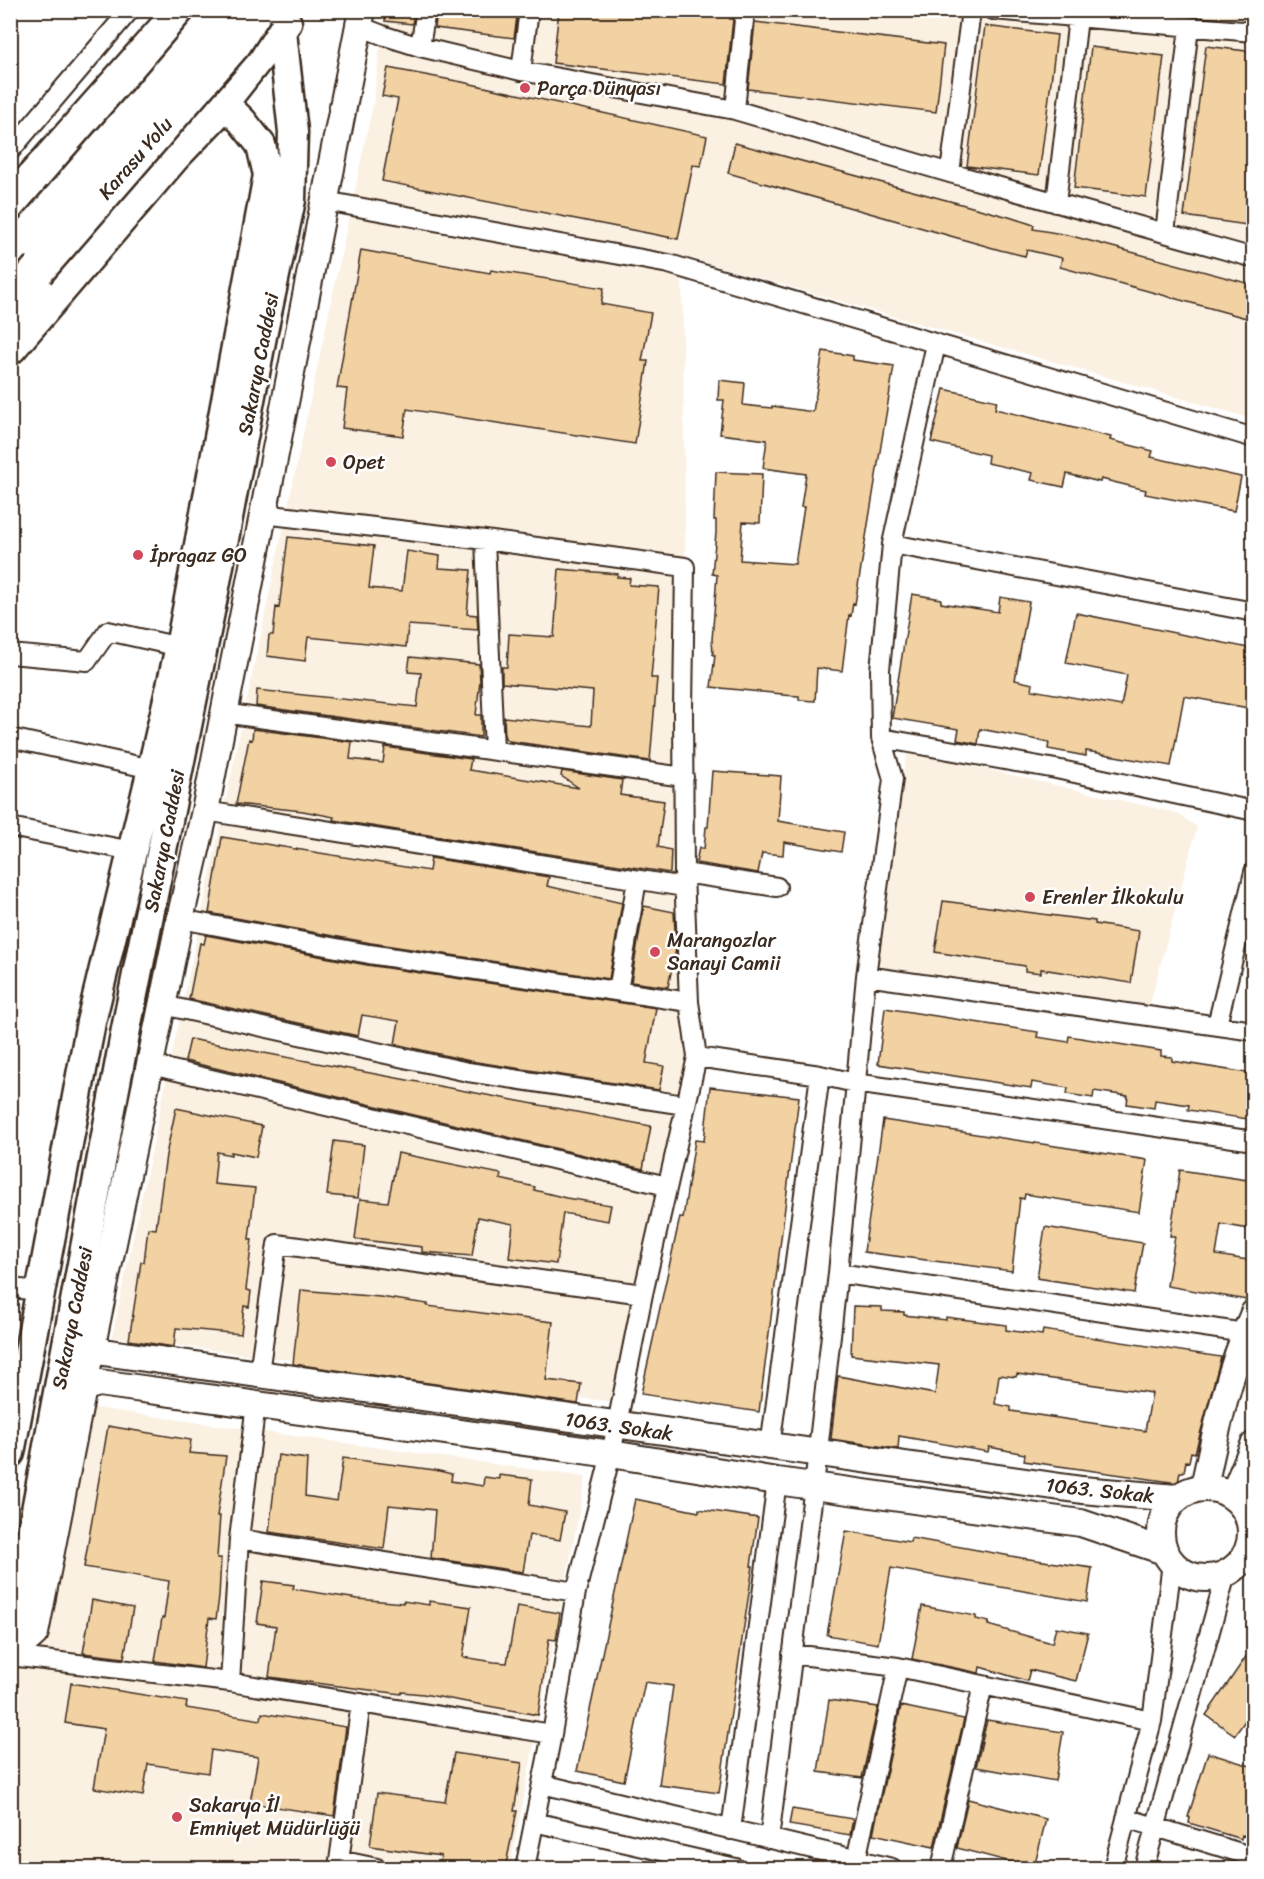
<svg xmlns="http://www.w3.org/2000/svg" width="1264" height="1879" font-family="Sriracha,sans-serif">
  <rect width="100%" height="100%" fill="#fff"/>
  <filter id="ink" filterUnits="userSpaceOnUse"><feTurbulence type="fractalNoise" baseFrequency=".0167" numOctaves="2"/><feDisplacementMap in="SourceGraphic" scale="12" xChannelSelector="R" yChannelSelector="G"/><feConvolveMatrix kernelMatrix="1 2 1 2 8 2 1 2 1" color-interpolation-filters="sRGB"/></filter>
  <g filter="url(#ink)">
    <path fill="#fbf1e3" d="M 384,11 L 1253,11 L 1253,419 L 682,256 L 691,1051 L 612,1402 L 112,1337 L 374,99 Z
      M 907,751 L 1177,813 L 1197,827 L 1149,1008 L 871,967 Z
      M 74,1405 L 586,1477 L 510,1868 L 11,1868 L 11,1678 Z"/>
    <path fill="#f2d1a3" stroke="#3b2a1e" stroke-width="1.5" fill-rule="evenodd" d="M 386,10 L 415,10 L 412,24 L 385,21 Z
      M 437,10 L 518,10 L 514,38 L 435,28 Z
      M 559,10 L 691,10 L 731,15 L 730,19 L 733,19 L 726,84 L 553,63 Z
      M 755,22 L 944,45 L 936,112 L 748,89 Z
      M 985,26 L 1057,35 L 1039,175 L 967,166 Z
      M 1206,46 L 1254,52 L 1254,226 L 1184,216 Z
      M 1091,47 L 1164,56 L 1146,197 L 1074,188 Z
      M 388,68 L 462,82 L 707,136 L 701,166 L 693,165 L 678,239 L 382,181 L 398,99 L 382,96 Z
      M 735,143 L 1009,217 L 1034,225 L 1033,229 L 1068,235 L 1254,285 L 1254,304 L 1250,319 L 1060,267 L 1062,258 L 1027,250 L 1025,256 L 1000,250 L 728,173 Z
      M 361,250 L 490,273 L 491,270 L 604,288 L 601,304 L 651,313 L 642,361 L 648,361 L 635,444 L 407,409 L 403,436 L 342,428 L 347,389 L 337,388 Z
      M 823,351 L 853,356 L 853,360 L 894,366 L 855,604 L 853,603 L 851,616 L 849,615 L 842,671 L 817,668 L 815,701 L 799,700 L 799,696 L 782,695 L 782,694 L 711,687 L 715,655 L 713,655 L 712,640 L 717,575 L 712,574 L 716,533 L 716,520 L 714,520 L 716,472 L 762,474 L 760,523 L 743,522 L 740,560 L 795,564 L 804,507 L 801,507 L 806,474 L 763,468 L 767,440 L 720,434 L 724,400 L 718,400 L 719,380 L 745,383 L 743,405 L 772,408 L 772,406 L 813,412 Z
      M 944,389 L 997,401 L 995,409 L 1111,437 L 1110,440 L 1153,451 L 1151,457 L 1241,477 L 1234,511 L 1145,494 L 1146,490 L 1101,479 L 1100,482 L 1067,474 L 1064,487 L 1031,480 L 1033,473 L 987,463 L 988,455 L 931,442 Z
      M 288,537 L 374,546 L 369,588 L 402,591 L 407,551 L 440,556 L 439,568 L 471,570 L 467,614 L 477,615 L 478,630 L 408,625 L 406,647 L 308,637 L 305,661 L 267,656 L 269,635 L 273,635 L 276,607 L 279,608 Z
      M 559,569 L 618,574 L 617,577 L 630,578 L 629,585 L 659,587 L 651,678 L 657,678 L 650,761 L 509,741 L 505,738 L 504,717 L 591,726 L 593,691 L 502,683 L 502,667 L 507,667 L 509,634 L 554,637 Z
      M 912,594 L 941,599 L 941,603 L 998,612 L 1000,597 L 1029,602 L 1015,680 L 1033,684 L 1032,690 L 1121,706 L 1127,675 L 1066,663 L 1076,613 L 1254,649 L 1254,709 L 1184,696 L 1171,766 L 1086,751 L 1086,756 L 1048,749 L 1049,742 L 980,729 L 978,744 L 957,740 L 959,729 L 892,718 Z
      M 410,657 L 479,664 L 480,681 L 476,715 L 481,715 L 481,737 L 256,706 L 257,690 L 417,707 L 421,673 L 408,672 Z
      M 253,729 L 352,742 L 350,759 L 383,763 L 385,747 L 471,759 L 469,770 L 579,788 L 561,776 L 562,771 L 622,780 L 620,795 L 664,801 L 658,847 L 671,850 L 670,873 L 333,820 L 334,817 L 303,811 L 236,804 L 249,739 L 252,740 Z
      M 712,771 L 781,776 L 778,821 L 844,832 L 841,852 L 784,842 L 783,855 L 762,853 L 758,873 L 696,863 L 699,847 L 704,849 L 706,827 L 708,827 Z
      M 222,837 L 429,871 L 431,858 L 549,877 L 547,886 L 622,903 L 609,979 L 371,943 L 209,913 Z
      M 943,901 L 1095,921 L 1095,924 L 1139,931 L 1131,983 L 1041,969 L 1041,973 L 1025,971 L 1025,966 L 935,952 Z
      M 644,906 L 674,912 L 676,949 L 668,987 L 631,982 Z
      M 206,935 L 367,965 L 656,1008 L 646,1063 L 664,1066 L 659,1090 L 470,1061 L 395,1044 L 399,1021 L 362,1015 L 358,1036 L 189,999 L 200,943 L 204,944 Z
      M 885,1008 L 1038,1032 L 1037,1037 L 1068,1042 L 1069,1036 L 1161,1051 L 1161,1056 L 1172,1057 L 1172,1061 L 1254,1074 L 1254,1120 L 1188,1110 L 1189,1105 L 1155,1100 L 1154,1108 L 1127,1104 L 1128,1096 L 1094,1091 L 1093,1098 L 1067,1094 L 1068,1088 L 1032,1082 L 1031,1088 L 878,1064 Z
      M 190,1039 L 651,1126 L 643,1169 L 185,1061 Z
      M 710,1087 L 799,1097 L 759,1412 L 641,1394 L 680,1217 L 683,1218 L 695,1140 L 704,1141 Z
      M 176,1108 L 262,1126 L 256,1157 L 231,1152 L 231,1155 L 217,1152 L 214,1184 L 255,1188 L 249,1239 L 252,1239 L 246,1290 L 251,1291 L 249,1307 L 244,1306 L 241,1334 L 176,1328 L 174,1347 L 129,1340 L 141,1262 L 144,1262 L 148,1228 L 156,1229 L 166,1155 Z
      M 883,1120 L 1147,1160 L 1139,1212 L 1025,1194 L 1024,1199 L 1020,1198 L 1012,1271 L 864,1252 Z
      M 334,1141 L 364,1145 L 358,1198 L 327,1195 Z
      M 398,1153 L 501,1174 L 500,1179 L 535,1187 L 534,1190 L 566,1198 L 611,1205 L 608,1221 L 563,1213 L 556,1264 L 509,1258 L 513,1224 L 478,1217 L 472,1256 L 422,1252 L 422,1247 L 355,1239 L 360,1199 L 388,1202 Z
      M 1180,1170 L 1254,1181 L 1254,1230 L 1221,1224 L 1216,1255 L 1254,1261 L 1254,1298 L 1247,1300 L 1167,1286 L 1175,1236 L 1170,1236 Z
      M 1045,1227 L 1143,1243 L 1134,1293 L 1037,1278 Z
      M 301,1290 L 380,1297 L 428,1304 L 427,1306 L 553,1322 L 546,1380 L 581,1384 L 578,1404 L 293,1364 Z
      M 853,1306 L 882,1307 L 882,1311 L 904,1312 L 904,1315 L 946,1320 L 946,1317 L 1006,1325 L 1006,1330 L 1042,1335 L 1043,1330 L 1221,1357 L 1195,1453 L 1191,1452 L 1189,1462 L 1186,1461 L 1184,1472 L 1180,1472 L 1178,1483 L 1024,1461 L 1025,1454 L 989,1447 L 988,1452 L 899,1436 L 898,1449 L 831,1439 L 838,1376 L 935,1394 L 939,1365 L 851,1355 ZM 1017,1374 L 1152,1393 L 1145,1431 L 1011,1411 L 1011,1407 L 995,1404 L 999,1375 L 1016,1377 Z
      M 108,1426 L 191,1440 L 189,1453 L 226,1456 L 217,1516 L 220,1516 L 217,1558 L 221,1558 L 219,1597 L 216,1619 L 209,1618 L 203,1668 L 155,1661 L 162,1618 L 164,1618 L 169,1581 L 84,1567 Z
      M 278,1455 L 307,1459 L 305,1496 L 337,1501 L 343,1458 L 435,1470 L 452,1474 L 451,1481 L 483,1486 L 484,1477 L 499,1479 L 499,1475 L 532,1479 L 529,1505 L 565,1512 L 560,1540 L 529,1535 L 523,1572 L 431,1558 L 435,1510 L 389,1505 L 384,1549 L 269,1532 Z
      M 635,1499 L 699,1512 L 699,1509 L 758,1518 L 751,1566 L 753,1566 L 719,1793 L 659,1785 L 673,1686 L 645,1682 L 624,1781 L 577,1771 Z
      M 846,1531 L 910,1542 L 911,1538 L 1022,1558 L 1092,1568 L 1087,1602 L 891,1568 L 878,1644 L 827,1635 Z
      M 263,1581 L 294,1585 L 293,1589 L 358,1599 L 403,1603 L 403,1601 L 429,1605 L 429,1601 L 471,1607 L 463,1657 L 494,1662 L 507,1663 L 517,1606 L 560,1613 L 556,1640 L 549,1639 L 538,1715 L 423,1694 L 402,1692 L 401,1694 L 269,1677 L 276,1626 L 257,1623 Z
      M 92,1600 L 133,1608 L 124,1658 L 83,1653 Z
      M 922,1606 L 976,1616 L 976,1619 L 989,1622 L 988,1625 L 1052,1643 L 1056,1627 L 1088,1633 L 1076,1681 L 1030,1670 L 1027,1681 L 980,1667 L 979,1673 L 912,1659 Z
      M 1254,1645 L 1254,1708 L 1235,1735 L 1206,1715 Z
      M 71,1683 L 187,1702 L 186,1708 L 261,1720 L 262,1713 L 346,1727 L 334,1816 L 250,1803 L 258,1757 L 211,1750 L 208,1773 L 148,1764 L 143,1796 L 94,1788 L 104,1729 L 65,1723 Z
      M 829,1700 L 878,1707 L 862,1778 L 818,1772 Z
      M 901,1706 L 964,1719 L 934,1847 L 873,1834 Z
      M 987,1720 L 1063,1732 L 1055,1781 L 976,1767 Z
      M 454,1753 L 522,1763 L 514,1811 L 517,1811 L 505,1869 L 438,1869 L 441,1856 L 370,1846 L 377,1793 L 445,1802 Z
      M 1208,1753 L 1254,1767 L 1254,1807 L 1245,1836 L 1242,1835 L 1241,1839 L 1189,1823 L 1190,1817 L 1188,1817 Z
      M 968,1799 L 1046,1819 L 1034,1868 L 957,1848 Z
      M 792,1809 L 853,1819 L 850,1835 L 789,1825 Z"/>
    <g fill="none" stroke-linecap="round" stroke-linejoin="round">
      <defs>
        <path id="street" d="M 993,10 L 1254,32
          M 359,26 L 385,36 L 420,47 L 521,71 L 735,110 L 950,173 L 1254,258
          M 420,47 L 426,10
          M 521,71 L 529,10
          M 735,110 L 745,10
          M 10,151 L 130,10
          M 950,173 L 971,10
          M 325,201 L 669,264 L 1254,438
          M 1056,203 L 1078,18
          M 1165,233 L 1189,27
          M 263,514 L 485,540 L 685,567 L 683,708 L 684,873 L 689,1002 L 697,1057 L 643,1294 L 611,1454 L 576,1592 L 552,1734 L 525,1868
          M 485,540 L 494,750
          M 892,544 L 1254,612
          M 10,654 L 87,661 L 108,631 L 180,647
          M 223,713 L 684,777
          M 10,738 L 152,769
          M 881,738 L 1056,769 L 1254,811
          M 205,811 L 684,887
          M 10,827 L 132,851
          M 684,873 L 777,887
          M 180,919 L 369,954 L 689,1002
          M 866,976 L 893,779 L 881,738 L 880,670 L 892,544 L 936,344
          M 618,991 L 637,880
          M 163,1005 L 468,1072 L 685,1105
          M 1217,1025 L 1254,872
          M 697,1057 L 820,1075 L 855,1083 L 1254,1141
          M 151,1065 L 667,1186
          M 838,1273 L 1245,1333
          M 10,1288 L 41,1291
          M 259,1373 L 277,1244 L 643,1294
          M 770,1447 L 820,1075
          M 239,1539 L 576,1592
          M 792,1654 L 898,1667 L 1152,1721
          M 10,1656 L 230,1682 L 552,1734
          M 230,1682 L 239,1539 L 256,1404
          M 542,1784 L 892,1868
          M 1126,1818 L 1254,1857
          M 534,1822 L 736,1868
          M 731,1830 L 777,1481
          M 769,1839 L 814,1486 L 838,1273 L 866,976 L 1254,1031
          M 339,1860 L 377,1868
          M 856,1860 L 898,1667
          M 338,1868 L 361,1703
          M 941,1868 L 983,1685
          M 1113,1868 L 1152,1721 L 1172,1563
          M 1144,1868 L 1226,1574"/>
        <path id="secondary" d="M 81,1334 L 103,1352 L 1082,1490 L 1177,1498
          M 69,1392 L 99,1383 L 611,1454 L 777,1481 L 1081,1523 L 1164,1551
          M 1204,1487 C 1216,1429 1230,1368 1254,1313
          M1161 1533a45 45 0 1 1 90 0a45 45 0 1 1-90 0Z
          M 1233,1496 L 1254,1445
          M 10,1655 L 35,1633 L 83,1388 L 180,919 L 205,811 L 362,10"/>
        <path id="primary" d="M 223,104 L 287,23
          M 10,1453 L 91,1022 L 152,769 L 180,647 L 268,175 L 261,145 L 242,121 L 207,87
          M 10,1649 L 126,1029 L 215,587 L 262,336 L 291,200 L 293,132 L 282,32 L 275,10"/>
        <path id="highway" d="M 10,204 L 175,18
          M 10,302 L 37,271
          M 10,347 L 174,155 L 223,104"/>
      </defs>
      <use href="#street" stroke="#3b2a1e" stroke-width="22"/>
      <use href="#secondary" stroke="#3b2a1e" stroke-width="30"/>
      <use href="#primary" stroke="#3b2a1e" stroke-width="33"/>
      <use href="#highway" stroke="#3b2a1e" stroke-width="38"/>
      <use href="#street" stroke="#fff" stroke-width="18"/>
      <use href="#secondary" stroke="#fff" stroke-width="26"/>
      <use href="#primary" stroke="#fff" stroke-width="28"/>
      <use href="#highway" stroke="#fff" stroke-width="33"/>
      <defs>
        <path id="highway-bridge" d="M 24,240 L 145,101 L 206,30 L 219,10
          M 37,271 L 235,43 L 256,10"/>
      </defs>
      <use href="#highway-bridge" stroke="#3b2a1e" stroke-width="38" stroke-linecap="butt"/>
      <use href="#highway-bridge" stroke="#fff" stroke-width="33"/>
    </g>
  </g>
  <g fill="#d1495b" stroke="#fff" stroke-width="2">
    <circle cx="525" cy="88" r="6"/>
    <circle cx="331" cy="462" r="6"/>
    <circle cx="138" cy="555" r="6"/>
    <circle cx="1030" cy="897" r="6"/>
    <circle cx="655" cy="952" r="6"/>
    <circle cx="177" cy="1817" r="6"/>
  </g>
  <g text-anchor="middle" stroke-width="5" stroke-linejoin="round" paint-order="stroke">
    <g font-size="20" fill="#3b2a1e" stroke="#fff" text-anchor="start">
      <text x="537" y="95">Parça Dünyası</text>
      <text x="343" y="469">Opet</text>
      <text x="150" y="562">İpragaz GO</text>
      <text x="1042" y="904">Erenler İlkokulu</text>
      <text x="667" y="947">Marangozlar<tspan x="667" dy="23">Sanayi Camii</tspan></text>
      <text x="189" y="1812">Sakarya İl<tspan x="189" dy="23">Emniyet Müdürlüğü</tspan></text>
    </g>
    <g font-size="20" fill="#3b2a1e" stroke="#fff">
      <text transform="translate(135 158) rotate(-49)" y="7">Karasu Yolu</text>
      <text transform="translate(258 364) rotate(-79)" y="7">Sakarya Caddesi</text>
      <text transform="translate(164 841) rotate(-79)" y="7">Sakarya Caddesi</text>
      <text transform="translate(72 1318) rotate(-79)" y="7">Sakarya Caddesi</text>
      <text transform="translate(619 1426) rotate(8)" y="7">1063. Sokak</text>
      <text transform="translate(1100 1490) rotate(6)" y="7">1063. Sokak</text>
    </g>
  </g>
  <rect width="1264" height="1879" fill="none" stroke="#fff" stroke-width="36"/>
  <rect x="18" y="18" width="1228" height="1843" fill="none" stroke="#3b2a1e" stroke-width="2" filter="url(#ink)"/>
</svg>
